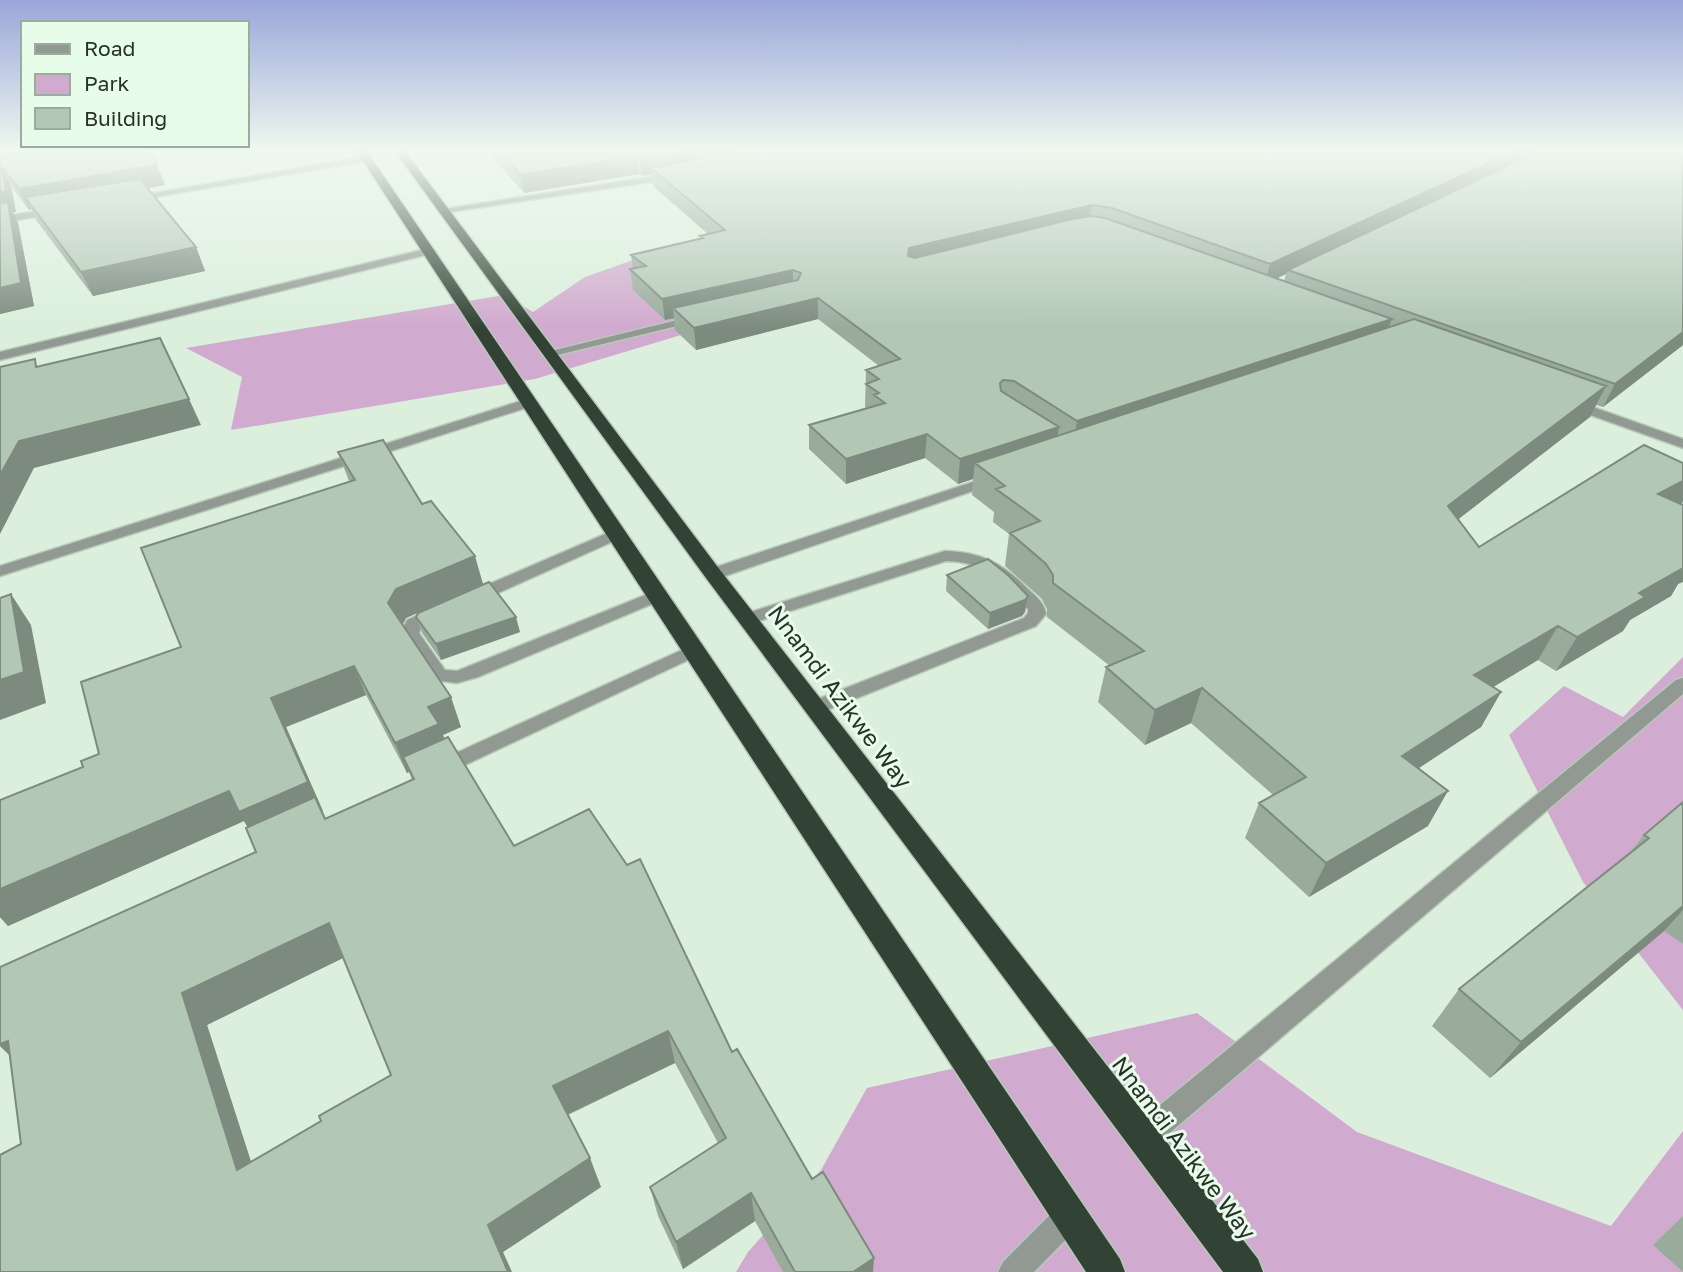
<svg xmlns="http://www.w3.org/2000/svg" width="1683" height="1272" font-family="'Golos Text',sans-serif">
  <rect width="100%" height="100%" fill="#dbefdc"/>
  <path fill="#d1aacf" d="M 636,259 L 787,303 L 535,379 L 231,430 L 242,377 L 186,348 L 504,295 L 533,312 L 585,277 Z
    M 1683,657 L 1683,1010 L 1583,882 L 1509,735 L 1564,686 L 1623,717 Z
    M 1197,1013 L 1357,1132 L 1611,1226 L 1683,1131 L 1683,1272 L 736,1272 L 748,1252 L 821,1170 L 867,1088 Z"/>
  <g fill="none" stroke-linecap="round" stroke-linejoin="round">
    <defs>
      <path id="minor" d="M 366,156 L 369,161 L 131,201 L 126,198 Z
        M 675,173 L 678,174 L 678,178 L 443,213 L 438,210 Z
        M 55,208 L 60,211 L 58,213 L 0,223 L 0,217 Z
        M 430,248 L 435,251 L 434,253 L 0,360 L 0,352 Z
        M 698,315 L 704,318 L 702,320 L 549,357 L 543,353 Z
        M 527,399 L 534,403 L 532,406 L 0,576 L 0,566 Z
        M 1570,399 L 1683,439 L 1683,448 L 1565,406 L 1565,400 Z
        M 994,475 L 1001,479 L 999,482 L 719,578 L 707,578 L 705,574 L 707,570 Z
        M 617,529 L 623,531 L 625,534 L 623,537 L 478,602 L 466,602 L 464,598 L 466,594 Z
        M 945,551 C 981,552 1002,563 1027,588 C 1035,596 1044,602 1046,614 L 1036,626 L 815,715 L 808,713 L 806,708 L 808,703 L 1024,618 L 1028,613 L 1028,609 C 1000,581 988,562 946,561 L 753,623 L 747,625 L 738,619 L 741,615 Z
        M 658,590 L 666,595 L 664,599 L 478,677 L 457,683 L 434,680 L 401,633 L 407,620 L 434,608 L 446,608 L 449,612 L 446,616 L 421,627 L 419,633 L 445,670 L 457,671 Z
        M 695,644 L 701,646 L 704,650 L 701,654 L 448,773 L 441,776 L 434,773 L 431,768 L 434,763 Z
        M 1683,678 L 1683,694 L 1152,1148 L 1142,1152 L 1132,1148 L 1128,1138 L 1132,1128 L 1676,680 Z
        M 1069,1202 L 1079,1206 L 1083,1216 L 1079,1226 L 1034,1272 L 998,1272 L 1003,1262 L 1059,1206 Z"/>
      <path id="highway" d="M 356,150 L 366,150 L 1120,1259 L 1125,1272 L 1086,1272 Z
        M 394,150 L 404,150 L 720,570 L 1258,1259 L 1263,1272 L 1223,1272 L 706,578 Z"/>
    </defs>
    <use href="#minor" stroke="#b7c9b8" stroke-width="3"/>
    <use href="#highway" stroke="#b7c9b8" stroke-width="3"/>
    <use href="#minor" fill="#919992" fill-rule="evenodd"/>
    <use href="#highway" fill="#324234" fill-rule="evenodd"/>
  </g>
  <path fill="#9aab9c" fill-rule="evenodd" d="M 0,150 L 152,153 L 165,185 L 148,188 L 196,247 L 205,271 L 93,296 L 36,220 L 31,209 L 29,210 L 11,186 L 16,212 L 13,212 L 18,223 L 34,306 L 0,314 Z
    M 489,150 L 1683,150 L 1683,345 L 1603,407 L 1596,405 L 1590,417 L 1458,519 L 1479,547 L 1682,504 L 1680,504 L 1678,584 L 1671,596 L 1630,620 L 1623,631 L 1556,671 L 1538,660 L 1493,687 L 1501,692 L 1481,727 L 1419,768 L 1428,826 L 1309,897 L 1245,838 L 1259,803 L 1273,795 L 1191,723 L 1145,745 L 1098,702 L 1106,667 L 1110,666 L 1047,617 L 1047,609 L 1041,598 L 1005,566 L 1009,534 L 993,522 L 994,512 L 972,495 L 973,479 L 958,484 L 925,458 L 846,484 L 809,449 L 809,425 L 868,408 L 865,407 L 866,370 L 879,366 L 818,319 L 696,350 L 675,330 L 674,318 L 665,320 L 633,290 L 630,269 L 633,268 L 631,255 L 700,239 L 700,236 L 708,234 L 653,186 L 652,174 L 642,176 L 639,174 L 524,193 L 490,155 ZM 1286,274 L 1284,281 L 1277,279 L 1277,278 Z
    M 338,452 L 422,504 L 483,584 L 406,618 L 402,624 L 461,727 L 443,735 L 444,738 L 514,846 L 732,1052 L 873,1272 L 783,1272 L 755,1221 L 683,1269 L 658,1216 L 650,1187 L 718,1143 L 675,1063 L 568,1115 L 601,1187 L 503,1252 L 21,1144 L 9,1055 L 0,1046 L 0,967 L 256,852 L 248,827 L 244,821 L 8,926 L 0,917 L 0,800 L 83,767 L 99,754 L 181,647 L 349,481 ZM 366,695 L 407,773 L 409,772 L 412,780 L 326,819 L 286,727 ZM 343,958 L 391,1075 L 321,1121 L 251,1162 L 207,1025 Z
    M 947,575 L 1025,612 L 1022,616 L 988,629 L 946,591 Z
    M 416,617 L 520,632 L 441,660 L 422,633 Z
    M 1683,802 L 1683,944 L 1664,931 L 1490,1078 L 1432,1026 L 1459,989 L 1628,855 L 1644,835 Z
    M 1683,1216 L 1683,1272 L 1653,1245 Z"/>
  <path fill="#7d8b7f" d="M 149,150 L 170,150 L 151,153 Z
    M 690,150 L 791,150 L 651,168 L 652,174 L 642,176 L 640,158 Z
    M 1517,150 L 1547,150 L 1288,270 L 1286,274 L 1265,284 L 1270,264 Z
    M 637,156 L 639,174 L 524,193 L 520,175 Z
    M 157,165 L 165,185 L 34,209 L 25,197 L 31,209 L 29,210 L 19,189 Z
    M 1,166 L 11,186 L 16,212 L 13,212 L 18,223 L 34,306 L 0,314 L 0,192 Z
    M 1092,205 L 1089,224 L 908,268 L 908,256 L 909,248 Z
    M 196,247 L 205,271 L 93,296 L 81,272 Z
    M 793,270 L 793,290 L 673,308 L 674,318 L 665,320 L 662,299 Z
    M 818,298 L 818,319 L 696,350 L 694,328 Z
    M 1392,319 L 1384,341 L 1073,445 L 1077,421 Z
    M 1683,332 L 1683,345 L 1603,407 L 1615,384 Z
    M 1606,386 L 1590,417 L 1433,539 L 1448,506 Z
    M 189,399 L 201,425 L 34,468 L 0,534 L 0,475 L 19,441 Z
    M 1059,427 L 1055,451 L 975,463 L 973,479 L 958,484 L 960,459 Z
    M 927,434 L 925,458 L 846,484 L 846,459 Z
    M 1683,481 L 1683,501 L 1682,504 L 1638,526 L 1658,494 Z
    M 475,556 L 483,584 L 406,618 L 399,632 L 388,603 L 396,589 Z
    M 1683,563 L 1683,582 L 1678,584 L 1671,596 L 1630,620 L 1623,631 L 1556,671 L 1577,637 Z
    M 11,594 L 31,625 L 46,703 L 0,720 L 0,680 Z
    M 1028,596 L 1025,612 L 1022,616 L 988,629 L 990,613 Z
    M 516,617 L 520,632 L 441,660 L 436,644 Z
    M 1558,626 L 1538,660 L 1455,710 L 1474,675 Z
    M 354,666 L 366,695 L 286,727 L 323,811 L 322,812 L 332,831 L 256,842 L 244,821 L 8,926 L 0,917 L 0,889 L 271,698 Z
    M 1202,688 L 1191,723 L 1145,745 L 1155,710 Z
    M 1501,692 L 1481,727 L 1384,791 L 1402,756 Z
    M 451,697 L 461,727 L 443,735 L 449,754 L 403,757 L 409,772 L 407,773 L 395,743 L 428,707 Z
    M 1448,791 L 1428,826 L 1309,897 L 1326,863 Z
    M 1683,906 L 1683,910 L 1664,931 L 1490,1078 L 1521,1042 Z
    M 329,923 L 347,956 L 207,1025 L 263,1199 L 237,1170 L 182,993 Z
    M 668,1031 L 675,1063 L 564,1116 L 553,1086 Z
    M 8,1041 L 32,1076 L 0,1046 L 0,1044 Z
    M 590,1158 L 601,1187 L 503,1252 L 512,1272 L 508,1272 L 488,1225 Z
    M 751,1193 L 755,1221 L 683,1269 L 676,1242 Z
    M 874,1258 L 873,1272 L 853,1272 Z"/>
  <path fill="#b3c7b5" stroke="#7d8b7f" stroke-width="2" fill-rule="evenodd" d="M 0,150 L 150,150 L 157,165 L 19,189 L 1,166 L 6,191 L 0,192 Z
    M 498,150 L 690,150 L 640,158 L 637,156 L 520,175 Z
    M 746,150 L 1517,150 L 1270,264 L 1112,208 L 1092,205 L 909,248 L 908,256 L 915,258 L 1072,219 L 1092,216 L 1105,218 L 1392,319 L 1077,421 L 1014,381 L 1003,380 L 1000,383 L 1001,391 L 1059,427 L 960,459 L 927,434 L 846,459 L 809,425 L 885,403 L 874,395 L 879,393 L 866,384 L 879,379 L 866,370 L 900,359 L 818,298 L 694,328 L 673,308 L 798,280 L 801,273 L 793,270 L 662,299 L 630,269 L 646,266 L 631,255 L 703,238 L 700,236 L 725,230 L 651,168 Z
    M 1541,150 L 1683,150 L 1683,332 L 1615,384 L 1288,270 Z
    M 140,179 L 196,247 L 81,272 L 25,197 Z
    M 8,202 L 21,283 L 0,288 L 0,203 Z
    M 1414,319 L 1606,386 L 1448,506 L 1479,547 L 1644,445 L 1683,463 L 1683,481 L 1658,494 L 1683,505 L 1683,568 L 1639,593 L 1645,597 L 1577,637 L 1558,626 L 1474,675 L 1501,692 L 1402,756 L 1448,791 L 1326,863 L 1259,803 L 1306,777 L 1202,688 L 1155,710 L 1106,667 L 1144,651 L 1053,583 L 1053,575 L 1046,564 L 1010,533 L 1040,521 L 996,489 L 1005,486 L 975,463 Z
    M 160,338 L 189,399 L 19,441 L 0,475 L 0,367 L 35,359 L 36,367 Z
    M 383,440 L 422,504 L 431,501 L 475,556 L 396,589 L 388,603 L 451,697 L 428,707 L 439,724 L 395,743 L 354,666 L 271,698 L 308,782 L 239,812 L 229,791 L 0,889 L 0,800 L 83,767 L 81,761 L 99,754 L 81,682 L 181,647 L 141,548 L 355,480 L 338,452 Z
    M 988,559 L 1009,576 L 1028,596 L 1025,600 L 990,613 L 947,575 Z
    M 489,582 L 516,617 L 436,644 L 416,617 L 418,613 Z
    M 11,594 L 24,672 L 0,680 L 0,598 Z
    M 448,737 L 514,846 L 589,809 L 627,865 L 640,859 L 732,1052 L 737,1049 L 812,1179 L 823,1172 L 874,1258 L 853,1272 L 795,1272 L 751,1193 L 676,1242 L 650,1187 L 726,1138 L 668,1031 L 553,1086 L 590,1158 L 488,1225 L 508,1272 L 0,1272 L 0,1155 L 21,1144 L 8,1041 L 0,1044 L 0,967 L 256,852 L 246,828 L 315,797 L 325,819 L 414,779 L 403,757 ZM 329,923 L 391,1075 L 319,1116 L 321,1121 L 237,1170 L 182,993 Z
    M 1683,802 L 1683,906 L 1521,1042 L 1459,989 L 1649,838 L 1644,835 Z"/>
  <linearGradient id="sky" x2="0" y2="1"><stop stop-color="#9aa6da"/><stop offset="0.46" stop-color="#eff8ef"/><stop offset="1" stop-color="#eff8ef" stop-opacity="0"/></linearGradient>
  <rect width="1683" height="328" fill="url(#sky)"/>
  <g text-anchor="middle" stroke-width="6" stroke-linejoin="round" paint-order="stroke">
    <g font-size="23" fill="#29312a" stroke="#e8fcea">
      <text transform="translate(840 697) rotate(53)" y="8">Nnamdi Azikwe Way</text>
      <text transform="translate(1184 1148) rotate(53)" y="8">Nnamdi Azikwe Way</text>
    </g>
  </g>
  <rect x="21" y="21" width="228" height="126" fill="#e8fcea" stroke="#9cab9d" stroke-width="2"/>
  <rect x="35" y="44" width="35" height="10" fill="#919992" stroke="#9cab9d" stroke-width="2"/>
  <text x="84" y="56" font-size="21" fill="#29312a">Road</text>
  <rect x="35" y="74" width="35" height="21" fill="#d1aacf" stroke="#9cab9d" stroke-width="2"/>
  <text x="84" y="91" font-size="21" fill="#29312a">Park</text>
  <rect x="35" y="108" width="35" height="21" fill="#b3c7b5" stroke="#9cab9d" stroke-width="2"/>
  <text x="84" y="126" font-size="21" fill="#29312a">Building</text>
</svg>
